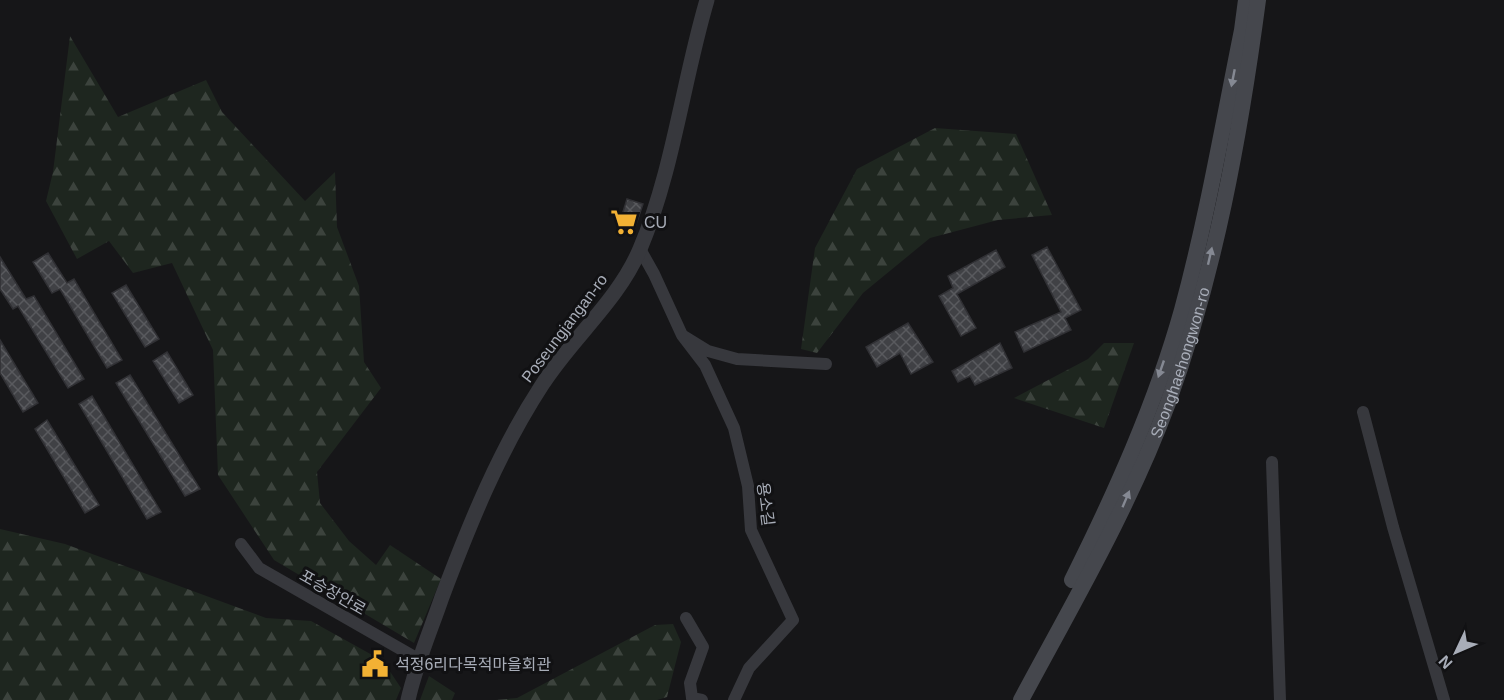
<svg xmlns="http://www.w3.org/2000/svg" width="1504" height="700" font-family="Helvetica,'Noto Sans KR',sans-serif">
  <defs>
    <pattern id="forest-firs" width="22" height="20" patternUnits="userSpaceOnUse" patternTransform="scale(1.5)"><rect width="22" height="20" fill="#1e261f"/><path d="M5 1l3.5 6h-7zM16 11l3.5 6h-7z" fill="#3c433d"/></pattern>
    <pattern id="building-cross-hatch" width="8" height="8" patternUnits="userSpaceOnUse" patternTransform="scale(1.5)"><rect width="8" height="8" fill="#404145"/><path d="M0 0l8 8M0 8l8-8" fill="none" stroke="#595a5e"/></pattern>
  </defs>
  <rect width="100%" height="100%" fill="#161618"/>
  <path fill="url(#forest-firs)" d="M 70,36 L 118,117 L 206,80 L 222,112 L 305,201 L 335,172 L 337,227 L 359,286 L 364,362 L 381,388 L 317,472 L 320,503 L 349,541 L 376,565 L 390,545 L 441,579 L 414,643 L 274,560 L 218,475 L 213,350 L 172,263 L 133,273 L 109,241 L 77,259 L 46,201 L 53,172 Z
    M 935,128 L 1016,134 L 1052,215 L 998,220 L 930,238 L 863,293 L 817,353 L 801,349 L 815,248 L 857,169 Z
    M 1104,343 L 1134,343 L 1104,428 L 1014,398 L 1088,359 Z
    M 0,529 L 65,544 L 266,618 L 311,621 L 383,661 L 401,688 L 396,700 L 0,700 Z
    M 673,624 L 681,642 L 667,697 L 657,700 L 495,700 L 517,698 L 655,625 Z
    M 429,676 L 455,693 L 452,700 L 420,700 Z"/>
  <path fill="url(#building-cross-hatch)" stroke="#303034" stroke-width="1.5" d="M 627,199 L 643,204 L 633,233 L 618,228 Z
    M 1047,247 L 1081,310 L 1065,318 L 1071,330 L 1024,352 L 1015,332 L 1061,312 L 1032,255 Z
    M 996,250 L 1005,267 L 957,294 L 976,328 L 961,336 L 939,296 L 953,288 L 948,276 Z
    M 48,253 L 67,283 L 74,279 L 122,360 L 107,368 L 60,289 L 52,293 L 33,262 Z
    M 0,257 L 26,299 L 34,296 L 84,379 L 68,388 L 18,306 L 13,309 L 0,289 Z
    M 126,285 L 159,339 L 145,347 L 112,293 Z
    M 908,323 L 933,362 L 911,374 L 900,353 L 877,367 L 866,347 Z
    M 0,340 L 38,403 L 23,412 L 0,373 Z
    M 1000,343 L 1012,368 L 975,385 L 970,376 L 958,382 L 952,371 Z
    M 167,352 L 193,395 L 179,403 L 153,361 Z
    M 130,375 L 200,489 L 185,496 L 116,383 Z
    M 92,396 L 161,512 L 147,519 L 79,404 Z
    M 47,420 L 99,505 L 85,513 L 35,429 Z"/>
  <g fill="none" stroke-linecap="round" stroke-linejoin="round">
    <path stroke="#37383d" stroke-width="12" d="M 640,249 L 654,274 L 682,335 L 708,351 L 737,359 L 826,364
      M 682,335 L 705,365 L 734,428 L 748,486 L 751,530 L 793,620 L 749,668 L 734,700
      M 1363,412 L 1393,527 L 1444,700
      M 1272,462 L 1280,700
      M 241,544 L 259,568 L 418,659
      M 686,618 L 703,647 L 690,683 L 692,698 L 702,700"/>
    <path stroke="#37383d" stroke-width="15" d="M 408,700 C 416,664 430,632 442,597 C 470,523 499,451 542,385 C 572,338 618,301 640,249 C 673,171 683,81 707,0"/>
    <g stroke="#45474d" stroke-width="16">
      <path d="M 1072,580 C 1115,494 1156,403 1182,310 C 1207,218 1223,124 1242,30 L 1246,0"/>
      <path id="s1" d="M 1021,700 C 1073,603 1130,506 1168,403 C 1215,273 1240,136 1258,0"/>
    </g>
  </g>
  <defs><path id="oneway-solid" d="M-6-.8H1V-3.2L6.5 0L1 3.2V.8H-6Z" transform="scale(1.5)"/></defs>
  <g fill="#858993">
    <use href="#oneway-solid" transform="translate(1233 78) rotate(101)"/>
    <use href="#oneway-solid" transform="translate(1210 256) rotate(-77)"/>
    <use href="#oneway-solid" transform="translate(1161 369) rotate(109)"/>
    <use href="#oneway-solid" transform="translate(1126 499) rotate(-67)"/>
  </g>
  <defs>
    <symbol id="supermarket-bare" viewBox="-9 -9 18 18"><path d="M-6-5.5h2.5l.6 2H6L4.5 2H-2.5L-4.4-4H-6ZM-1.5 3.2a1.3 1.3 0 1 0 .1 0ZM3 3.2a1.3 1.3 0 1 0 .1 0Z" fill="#f2b134" stroke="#111113" stroke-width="2.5" paint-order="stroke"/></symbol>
    <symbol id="civic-bare" viewBox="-9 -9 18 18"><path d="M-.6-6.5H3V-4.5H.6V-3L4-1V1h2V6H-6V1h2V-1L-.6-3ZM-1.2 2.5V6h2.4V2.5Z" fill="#f2b134" stroke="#111113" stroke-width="2.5" paint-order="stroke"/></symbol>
  </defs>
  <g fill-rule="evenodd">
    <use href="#supermarket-bare" x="605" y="203" width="38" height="38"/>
    <use href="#civic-bare" x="356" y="645" width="38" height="38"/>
  </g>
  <g text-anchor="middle" stroke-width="6" stroke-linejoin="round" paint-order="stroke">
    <g font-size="16" fill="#a8adb8" stroke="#111113" text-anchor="start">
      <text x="644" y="228">CU</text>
      <text x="395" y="670">석정6리다목적마을회관</text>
    </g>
    <g font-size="16" fill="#a8adb8" stroke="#111113">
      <text transform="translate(564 328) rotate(-53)" y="6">Poseungjangan-ro</text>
      <text dy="6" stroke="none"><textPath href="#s1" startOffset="374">Seonghaehongwon-ro</textPath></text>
      <text transform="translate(766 504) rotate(83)" y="6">용소길</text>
      <text transform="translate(333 592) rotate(30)" y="6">포승장안로</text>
    </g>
  </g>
  <g transform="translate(1456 652) rotate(226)" stroke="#111113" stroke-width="4.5" paint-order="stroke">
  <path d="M0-4.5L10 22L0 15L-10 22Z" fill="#a8adb8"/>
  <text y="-9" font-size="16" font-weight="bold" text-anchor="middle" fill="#a8adb8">N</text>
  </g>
</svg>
